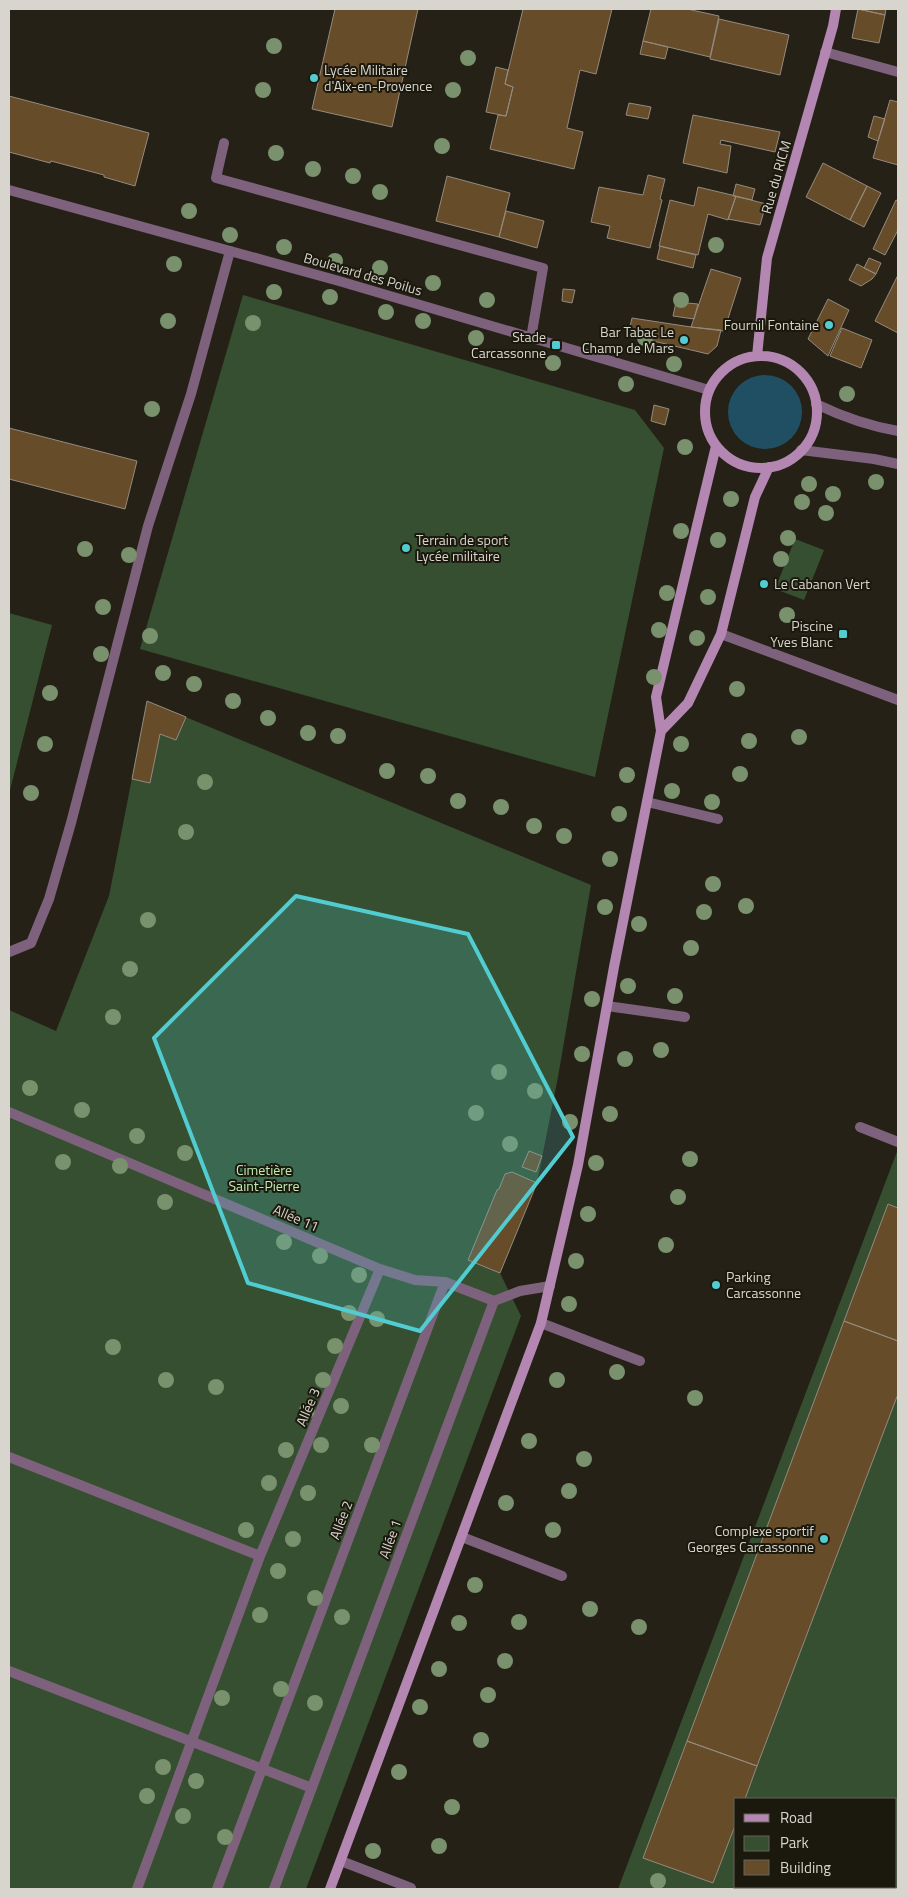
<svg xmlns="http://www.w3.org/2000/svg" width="907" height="1898" font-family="'Titillium Web',sans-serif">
  <rect width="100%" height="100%" fill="#252116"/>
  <path fill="#364f30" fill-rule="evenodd" d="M 243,295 L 635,410 L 664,448 L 595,777 L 140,649 Z
    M 795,539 L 824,550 L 804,600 L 775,589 Z
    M 9,613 L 52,625 L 9,794 Z
    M 147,701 L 591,885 L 558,1077 L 537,1183 L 500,1273 L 521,1316 L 306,1889 L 9,1889 L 9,1010 L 56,1031 L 109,896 Z
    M 898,1149 L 898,1889 L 618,1889 ZM 736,1799 L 896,1799 L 896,1887 L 736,1887 Z"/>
  <path fill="#204f64" d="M728 412a37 37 0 1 1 74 0a37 37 0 1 1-74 0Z"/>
  <path fill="#674c2a" stroke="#948a7f" d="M 335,9 L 418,9 L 392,127 L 312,109 Z
    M 523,9 L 612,9 L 596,74 L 580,70 L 567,128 L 583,132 L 574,169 L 490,149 L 498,115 L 506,116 L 513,87 L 505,84 Z
    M 651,9 L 687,9 L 719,16 L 710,57 L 643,41 Z
    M 858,9 L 886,9 L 885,15 Z
    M 858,9 L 885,15 L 879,43 L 852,38 Z
    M 719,19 L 789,35 L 780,75 L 710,59 Z
    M 643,41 L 668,47 L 665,59 L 640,54 Z
    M 496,67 L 508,70 L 505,84 L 513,87 L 506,116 L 486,112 Z
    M 9,96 L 149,133 L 135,186 L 104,177 L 104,175 L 51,161 L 50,163 L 9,152 Z
    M 890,100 L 898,102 L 898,165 L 873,158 Z
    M 629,103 L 651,107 L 648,119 L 626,115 Z
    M 693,115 L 780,132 L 775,152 L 721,140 L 720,144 L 731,146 L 727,173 L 683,163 Z
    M 874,116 L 885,119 L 878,141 L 868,137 Z
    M 823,163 L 867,186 L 850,220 L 806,197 Z
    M 648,175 L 665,179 L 660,199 L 662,200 L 650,248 L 607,238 L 610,226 L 591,222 L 599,187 L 643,195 Z
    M 447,176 L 510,193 L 499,237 L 436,221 Z
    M 736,184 L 755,189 L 752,200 L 733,196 Z
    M 867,186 L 881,193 L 864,227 L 850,220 Z
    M 698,187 L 736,196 L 728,220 L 708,214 L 698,255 L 659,246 L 670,200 L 694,206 Z
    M 736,196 L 766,204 L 760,225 L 728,219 Z
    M 896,200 L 898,201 L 898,230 L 885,255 L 873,249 Z
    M 506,211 L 544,221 L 537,248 L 499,237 Z
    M 660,246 L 696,255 L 693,268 L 657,259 Z
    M 869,258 L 881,263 L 876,274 L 864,268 Z
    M 857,264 L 876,274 L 872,279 L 861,286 L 849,280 Z
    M 711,269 L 741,278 L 724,331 L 691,327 Z
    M 898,275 L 898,333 L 875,321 Z
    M 563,289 L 575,290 L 572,303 L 562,301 Z
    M 828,299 L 849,310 L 828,356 L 808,339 Z
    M 676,302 L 698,304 L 694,319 L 673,316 Z
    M 632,318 L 691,327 L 721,330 L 717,346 L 708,354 L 628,335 Z
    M 842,328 L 872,340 L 861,368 L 830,356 Z
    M 654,405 L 669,409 L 665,425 L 651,421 Z
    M 9,428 L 137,461 L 125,509 L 9,479 Z
    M 147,701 L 186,717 L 176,740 L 160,734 L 150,783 L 132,779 Z
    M 529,1151 L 542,1156 L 536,1172 L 522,1167 Z
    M 512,1172 L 537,1183 L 500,1273 L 468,1260 L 497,1190 L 499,1189 L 505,1174 Z
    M 888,1204 L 898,1208 L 898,1341 L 844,1321 Z
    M 844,1321 L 898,1341 L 898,1394 L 757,1766 L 687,1741 Z
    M 687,1741 L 757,1766 L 745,1799 L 736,1799 L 736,1823 L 713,1883 L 643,1858 Z"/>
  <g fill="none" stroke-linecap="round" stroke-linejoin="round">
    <path stroke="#7e627d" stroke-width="10" d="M 825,52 L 898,72
      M 224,143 L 216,178 L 543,268 L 531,338
      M 721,634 L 898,700
      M 647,802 L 718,819
      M 9,952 L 31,943 L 49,899 L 71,823 L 148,526 L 191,394 L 230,251
      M 607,1006 L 685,1017
      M 9,1112 L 380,1269 L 415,1280 L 445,1282 L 494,1301
      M 860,1127 L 898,1142
      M 494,1301 L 520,1291 L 550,1286
      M 541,1323 L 640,1361
      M 9,1457 L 260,1556
      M 462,1537 L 562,1576
      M 9,1671 L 312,1788
      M 341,1861 L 411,1888
      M 137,1889 L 260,1556 L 380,1269
      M 217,1889 L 445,1282
      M 274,1889 L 494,1301"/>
    <path stroke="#7e627d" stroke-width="10" d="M 9,190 L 339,281 L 709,390
      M 816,404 C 843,417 869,426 898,431
      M 801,450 L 874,459 L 898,464"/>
    <path stroke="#b486b2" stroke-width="10" d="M 757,356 L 767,258 L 833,26 L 836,9
      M705 412a56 56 0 1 1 112 0a56 56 0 1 1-112 0Z
      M 661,731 L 688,703 L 721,634 L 755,497 L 769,467
      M 330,1889 L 541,1323 L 578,1165 L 614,967 L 661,731 L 656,697 L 716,446"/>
  </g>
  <g fill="#79916c">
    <circle cx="274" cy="46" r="8"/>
    <circle cx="468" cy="58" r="8"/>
    <circle cx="263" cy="90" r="8"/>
    <circle cx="453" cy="90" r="8"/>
    <circle cx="442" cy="146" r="8"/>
    <circle cx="276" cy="153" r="8"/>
    <circle cx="313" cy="169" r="8"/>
    <circle cx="353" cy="176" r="8"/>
    <circle cx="380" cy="192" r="8"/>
    <circle cx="189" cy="211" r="8"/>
    <circle cx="230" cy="235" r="8"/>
    <circle cx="716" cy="245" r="8"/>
    <circle cx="284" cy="247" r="8"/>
    <circle cx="335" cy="261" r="8"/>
    <circle cx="174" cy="264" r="8"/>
    <circle cx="380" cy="268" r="8"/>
    <circle cx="433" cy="283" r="8"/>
    <circle cx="274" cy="292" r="8"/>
    <circle cx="330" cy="297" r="8"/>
    <circle cx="487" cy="300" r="8"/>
    <circle cx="681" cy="300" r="8"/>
    <circle cx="386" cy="312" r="8"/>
    <circle cx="168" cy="321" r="8"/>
    <circle cx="423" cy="321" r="8"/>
    <circle cx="253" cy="323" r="8"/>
    <circle cx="476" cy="338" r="8"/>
    <circle cx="645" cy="338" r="8"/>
    <circle cx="553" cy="363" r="8"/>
    <circle cx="674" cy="364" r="8"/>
    <circle cx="626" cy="384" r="8"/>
    <circle cx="847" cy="394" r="8"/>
    <circle cx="152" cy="409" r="8"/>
    <circle cx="685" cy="447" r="8"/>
    <circle cx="876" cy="482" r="8"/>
    <circle cx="809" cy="484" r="8"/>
    <circle cx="833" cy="494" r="8"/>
    <circle cx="731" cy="499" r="8"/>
    <circle cx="802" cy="502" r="8"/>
    <circle cx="826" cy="513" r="8"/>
    <circle cx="681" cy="531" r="8"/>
    <circle cx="788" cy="538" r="8"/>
    <circle cx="718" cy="540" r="8"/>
    <circle cx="85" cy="549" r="8"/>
    <circle cx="129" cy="555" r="8"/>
    <circle cx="781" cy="559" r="8"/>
    <circle cx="667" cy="593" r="8"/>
    <circle cx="708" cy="597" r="8"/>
    <circle cx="103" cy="607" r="8"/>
    <circle cx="787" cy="615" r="8"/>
    <circle cx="659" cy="630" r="8"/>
    <circle cx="150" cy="636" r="8"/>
    <circle cx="697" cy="638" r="8"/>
    <circle cx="101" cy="654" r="8"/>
    <circle cx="163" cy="673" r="8"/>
    <circle cx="654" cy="677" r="8"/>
    <circle cx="194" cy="684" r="8"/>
    <circle cx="737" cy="689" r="8"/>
    <circle cx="50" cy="693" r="8"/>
    <circle cx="233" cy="701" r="8"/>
    <circle cx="268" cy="718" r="8"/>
    <circle cx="308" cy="733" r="8"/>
    <circle cx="338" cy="736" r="8"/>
    <circle cx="799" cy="737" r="8"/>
    <circle cx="749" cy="741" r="8"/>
    <circle cx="45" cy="744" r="8"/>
    <circle cx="681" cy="744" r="8"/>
    <circle cx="387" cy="771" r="8"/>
    <circle cx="740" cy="774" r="8"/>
    <circle cx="627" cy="775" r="8"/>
    <circle cx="428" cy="776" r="8"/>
    <circle cx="205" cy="782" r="8"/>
    <circle cx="672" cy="791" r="8"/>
    <circle cx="31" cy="793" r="8"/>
    <circle cx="458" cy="801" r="8"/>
    <circle cx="712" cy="802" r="8"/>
    <circle cx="501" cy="807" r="8"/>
    <circle cx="619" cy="814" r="8"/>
    <circle cx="534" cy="826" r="8"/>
    <circle cx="186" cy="832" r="8"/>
    <circle cx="564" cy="836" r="8"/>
    <circle cx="610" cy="859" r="8"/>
    <circle cx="713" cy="884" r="8"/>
    <circle cx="746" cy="906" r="8"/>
    <circle cx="605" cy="907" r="8"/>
    <circle cx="704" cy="912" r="8"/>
    <circle cx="148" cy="920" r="8"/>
    <circle cx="639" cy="924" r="8"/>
    <circle cx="691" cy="948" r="8"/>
    <circle cx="130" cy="969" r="8"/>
    <circle cx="628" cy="986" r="8"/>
    <circle cx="675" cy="996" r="8"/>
    <circle cx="592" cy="999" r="8"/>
    <circle cx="113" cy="1017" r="8"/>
    <circle cx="661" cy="1050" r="8"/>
    <circle cx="582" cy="1054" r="8"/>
    <circle cx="625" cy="1059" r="8"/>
    <circle cx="499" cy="1072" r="8"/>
    <circle cx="30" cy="1088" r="8"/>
    <circle cx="535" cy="1091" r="8"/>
    <circle cx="82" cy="1110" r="8"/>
    <circle cx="476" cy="1113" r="8"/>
    <circle cx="610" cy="1114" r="8"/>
    <circle cx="570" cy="1122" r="8"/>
    <circle cx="137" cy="1136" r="8"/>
    <circle cx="510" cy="1144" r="8"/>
    <circle cx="185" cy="1153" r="8"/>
    <circle cx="690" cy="1159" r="8"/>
    <circle cx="63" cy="1162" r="8"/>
    <circle cx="596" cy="1163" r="8"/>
    <circle cx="120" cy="1166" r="8"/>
    <circle cx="678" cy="1197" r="8"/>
    <circle cx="165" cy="1202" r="8"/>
    <circle cx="588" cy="1214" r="8"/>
    <circle cx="284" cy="1242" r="8"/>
    <circle cx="666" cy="1245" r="8"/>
    <circle cx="320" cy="1256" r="8"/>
    <circle cx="576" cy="1261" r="8"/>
    <circle cx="359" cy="1275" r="8"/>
    <circle cx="569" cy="1304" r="8"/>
    <circle cx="349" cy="1313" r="8"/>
    <circle cx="377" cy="1319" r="8"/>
    <circle cx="335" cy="1346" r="8"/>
    <circle cx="113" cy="1347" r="8"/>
    <circle cx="617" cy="1372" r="8"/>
    <circle cx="166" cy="1380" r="8"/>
    <circle cx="323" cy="1380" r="8"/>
    <circle cx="557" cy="1380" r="8"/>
    <circle cx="216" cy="1387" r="8"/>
    <circle cx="695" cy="1398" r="8"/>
    <circle cx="341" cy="1406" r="8"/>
    <circle cx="307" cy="1411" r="8"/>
    <circle cx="529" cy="1441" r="8"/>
    <circle cx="321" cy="1445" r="8"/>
    <circle cx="372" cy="1445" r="8"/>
    <circle cx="286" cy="1450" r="8"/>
    <circle cx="584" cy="1459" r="8"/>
    <circle cx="269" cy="1483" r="8"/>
    <circle cx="569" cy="1491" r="8"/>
    <circle cx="308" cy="1493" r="8"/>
    <circle cx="506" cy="1503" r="8"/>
    <circle cx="246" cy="1530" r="8"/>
    <circle cx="553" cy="1530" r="8"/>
    <circle cx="293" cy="1539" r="8"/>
    <circle cx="278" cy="1571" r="8"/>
    <circle cx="475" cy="1585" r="8"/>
    <circle cx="315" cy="1598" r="8"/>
    <circle cx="590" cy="1609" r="8"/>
    <circle cx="260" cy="1615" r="8"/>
    <circle cx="342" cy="1617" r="8"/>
    <circle cx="519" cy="1622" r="8"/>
    <circle cx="459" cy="1623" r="8"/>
    <circle cx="639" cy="1627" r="8"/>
    <circle cx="505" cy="1661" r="8"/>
    <circle cx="439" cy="1669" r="8"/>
    <circle cx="281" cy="1689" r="8"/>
    <circle cx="488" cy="1695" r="8"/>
    <circle cx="222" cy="1698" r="8"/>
    <circle cx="315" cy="1703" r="8"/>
    <circle cx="420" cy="1707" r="8"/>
    <circle cx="481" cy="1740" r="8"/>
    <circle cx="163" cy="1767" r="8"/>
    <circle cx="399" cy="1772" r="8"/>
    <circle cx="196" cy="1781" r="8"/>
    <circle cx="147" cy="1796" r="8"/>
    <circle cx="452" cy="1807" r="8"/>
    <circle cx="183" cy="1816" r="8"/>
    <circle cx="225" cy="1837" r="8"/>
    <circle cx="439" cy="1846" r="8"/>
    <circle cx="373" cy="1851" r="8"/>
    <circle cx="658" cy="1881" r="8"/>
  </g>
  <path fill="#51ccd1" fill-opacity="0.2" stroke="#51ccd1" stroke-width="4" stroke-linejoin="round" d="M 296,896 L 468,934 L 573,1137 L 420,1331 L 248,1283 L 154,1038 Z"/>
  <g fill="#51ccd1" stroke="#1b180d" stroke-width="2">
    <circle cx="314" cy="78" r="5"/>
    <circle cx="829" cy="325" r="5"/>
    <circle cx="684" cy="340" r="5"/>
    <rect x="551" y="340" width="10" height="10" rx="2.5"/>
    <circle cx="406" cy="548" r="5"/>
    <circle cx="764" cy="584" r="5"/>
    <rect x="838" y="629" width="10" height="10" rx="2.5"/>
    <circle cx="716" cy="1285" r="5"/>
    <circle cx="824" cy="1539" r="5"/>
  </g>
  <g text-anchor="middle" stroke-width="4" stroke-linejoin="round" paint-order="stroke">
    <g font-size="14" fill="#d8d5ce" stroke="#1b180d" text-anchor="end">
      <text x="324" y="75" text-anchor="start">Lycée Militaire<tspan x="324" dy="16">d'Aix-en-Provence</tspan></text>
      <text x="819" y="330">Fournil Fontaine</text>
      <text x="674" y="337">Bar Tabac Le<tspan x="674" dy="16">Champ de Mars</tspan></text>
      <text x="546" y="342">Stade<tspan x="546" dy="16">Carcassonne</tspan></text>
      <text x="416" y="545" text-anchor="start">Terrain de sport<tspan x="416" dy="16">Lycée militaire</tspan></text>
      <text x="774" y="589" text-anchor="start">Le Cabanon Vert</text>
      <text x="833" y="631">Piscine<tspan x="833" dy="16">Yves Blanc</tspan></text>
      <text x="726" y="1282" text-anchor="start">Parking<tspan x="726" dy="16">Carcassonne</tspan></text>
      <text x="814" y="1536">Complexe sportif<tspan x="814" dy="16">Georges Carcassonne</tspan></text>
    </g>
    <g font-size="14" fill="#d8d5ce" stroke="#1b180d">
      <text transform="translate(776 177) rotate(-74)" y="5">Rue du RICM</text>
      <text transform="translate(363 274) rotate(16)" y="5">Boulevard des Poilus</text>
      <text transform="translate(296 1218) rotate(23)" y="5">Allée 11</text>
      <text transform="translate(308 1407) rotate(-67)" y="5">Allée 3</text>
      <text transform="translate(341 1520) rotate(-69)" y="5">Allée 2</text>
      <text transform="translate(390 1539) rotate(-70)" y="5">Allée 1</text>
    </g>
    <g font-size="14" fill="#beecb2" stroke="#1b180d">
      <text x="264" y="1175">Cimetière<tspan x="264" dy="16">Saint-Pierre</tspan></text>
    </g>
  </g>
  <rect width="907" height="1898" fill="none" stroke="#d8d5ce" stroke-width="20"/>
  <rect x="734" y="1798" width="162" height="90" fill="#1b180d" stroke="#67645a"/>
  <rect x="744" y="1814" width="25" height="8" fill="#b486b2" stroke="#67645a"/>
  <text x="780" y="1823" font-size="15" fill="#d8d5ce">Road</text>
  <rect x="744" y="1836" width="25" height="15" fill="#364f30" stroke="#67645a"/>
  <text x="780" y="1848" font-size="15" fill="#d8d5ce">Park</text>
  <rect x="744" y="1860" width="25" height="15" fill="#674c2a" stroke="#67645a"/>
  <text x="780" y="1873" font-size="15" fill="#d8d5ce">Building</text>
</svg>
